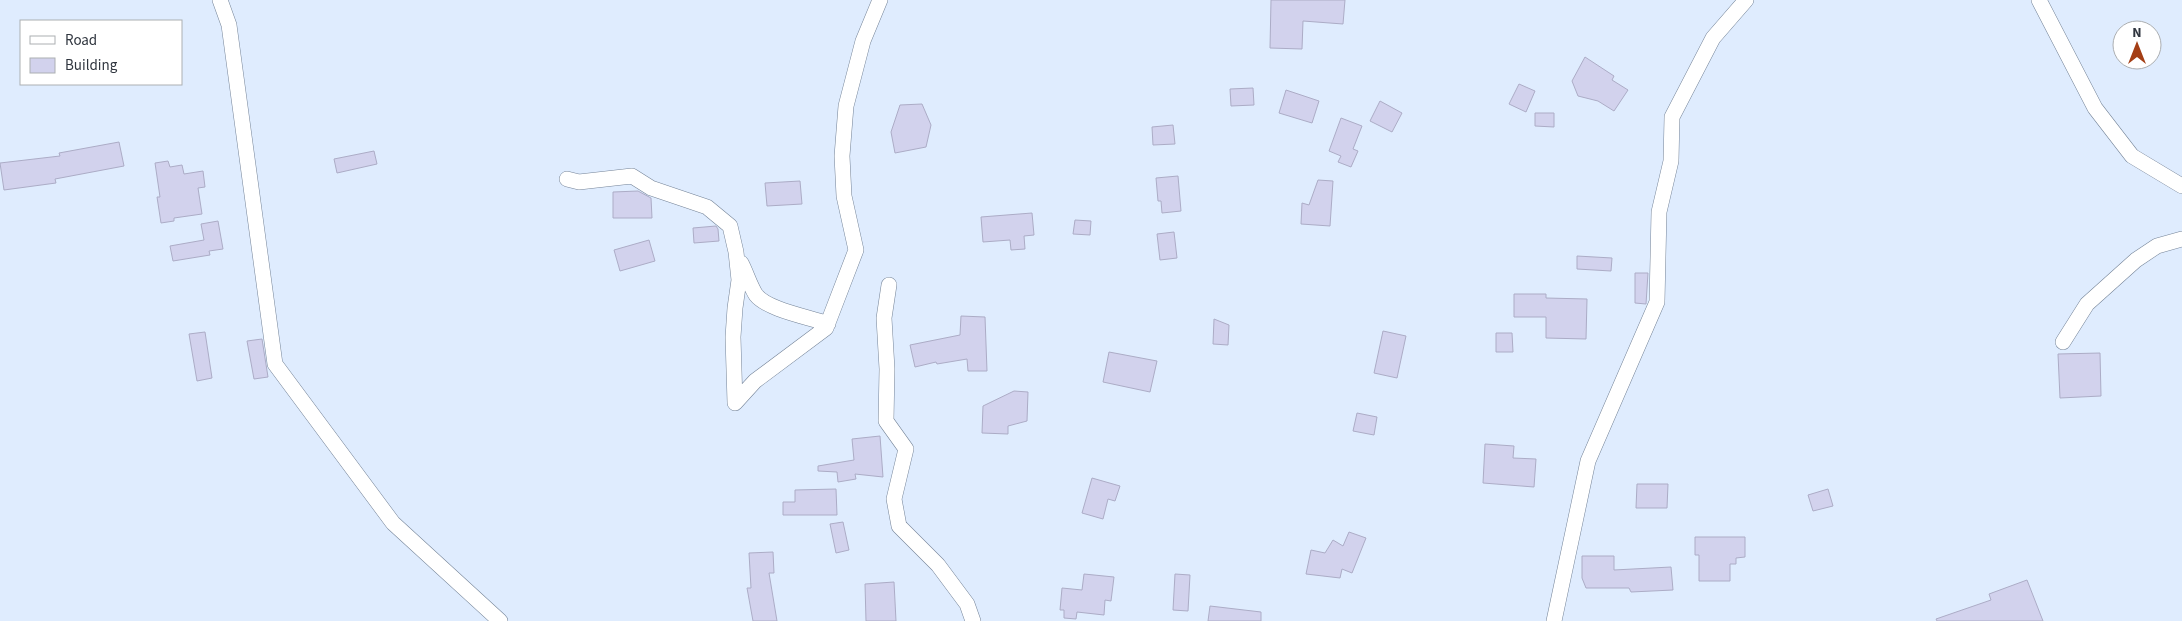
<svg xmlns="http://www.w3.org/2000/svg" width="2182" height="621" font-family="'Source Sans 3',sans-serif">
  <rect width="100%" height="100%" fill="#dfecfe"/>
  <path fill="#d2d2ed" stroke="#acacc6" d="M 1271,0 L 1345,0 L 1343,24 L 1303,21 L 1302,49 L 1270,48 Z
    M 1585,57 L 1614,76 L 1612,80 L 1628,90 L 1614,111 L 1598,101 L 1578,96 L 1572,81 Z
    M 1519,84 L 1535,91 L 1526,112 L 1509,104 Z
    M 1253,88 L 1254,105 L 1231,106 L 1230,89 Z
    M 1286,90 L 1319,101 L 1312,123 L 1279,113 Z
    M 1380,101 L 1402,113 L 1392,132 L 1370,121 Z
    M 922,104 L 931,125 L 926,147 L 895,153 L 891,132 L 900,105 Z
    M 1535,113 L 1554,113 L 1554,127 L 1535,126 Z
    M 1341,118 L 1362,126 L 1353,149 L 1358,151 L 1351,167 L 1338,162 L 1341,156 L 1329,151 Z
    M 1173,125 L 1175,144 L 1153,145 L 1152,127 Z
    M 119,142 L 124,166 L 55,179 L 56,183 L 4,190 L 0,163 L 60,156 L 59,153 Z
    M 374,151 L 377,164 L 337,173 L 334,159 Z
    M 168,161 L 170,167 L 182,165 L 184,174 L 203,171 L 205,187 L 198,188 L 202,214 L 174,218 L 174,221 L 161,223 L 157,197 L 160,197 L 155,163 Z
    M 1178,176 L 1181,211 L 1162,213 L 1161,201 L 1158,201 L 1156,178 Z
    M 1318,180 L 1333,181 L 1330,226 L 1301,224 L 1302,203 L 1309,205 Z
    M 800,181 L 802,204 L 767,206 L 765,183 Z
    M 638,191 L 651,198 L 652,218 L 613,218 L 613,192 Z
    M 1032,213 L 1034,235 L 1024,236 L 1025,249 L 1011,250 L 1010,240 L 983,242 L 981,217 Z
    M 1075,220 L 1091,221 L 1090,235 L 1073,234 Z
    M 218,221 L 223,249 L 209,251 L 210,255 L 173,261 L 170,246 L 204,240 L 201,224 Z
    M 716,226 L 718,229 L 719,241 L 694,243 L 693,228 Z
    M 1174,232 L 1177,258 L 1160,260 L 1157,234 Z
    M 649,240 L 655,261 L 620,271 L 614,250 Z
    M 1577,256 L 1612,258 L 1611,271 L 1577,269 Z
    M 1635,273 L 1648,273 L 1646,304 L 1635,303 Z
    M 1514,294 L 1546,294 L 1546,298 L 1587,299 L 1586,339 L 1546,338 L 1546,317 L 1514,317 Z
    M 961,316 L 985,317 L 987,371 L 968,371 L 967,359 L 937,364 L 936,362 L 915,367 L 910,345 L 960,335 Z
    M 1214,319 L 1229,325 L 1228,345 L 1213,344 Z
    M 1383,331 L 1406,336 L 1397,378 L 1374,373 Z
    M 205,332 L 212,378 L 197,381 L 189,334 Z
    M 1496,333 L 1512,333 L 1513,352 L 1496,352 Z
    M 262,339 L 268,377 L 254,379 L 247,341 Z
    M 1109,352 L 1157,361 L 1150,392 L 1103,382 Z
    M 2100,353 L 2101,396 L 2060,398 L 2058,354 Z
    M 1014,391 L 1028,392 L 1027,421 L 1008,426 L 1008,434 L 982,433 L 983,406 Z
    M 1357,413 L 1377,417 L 1374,435 L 1353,431 Z
    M 880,436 L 883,477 L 855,474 L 856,479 L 838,482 L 837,472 L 818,471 L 818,466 L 854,460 L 852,439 Z
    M 1485,444 L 1514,446 L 1513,458 L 1536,459 L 1534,487 L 1483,483 Z
    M 1092,478 L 1120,486 L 1115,501 L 1108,499 L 1103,519 L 1082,513 Z
    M 1637,484 L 1668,484 L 1667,508 L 1636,508 Z
    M 836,489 L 837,515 L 783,515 L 783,502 L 795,502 L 795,490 Z
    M 1828,489 L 1833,506 L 1813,511 L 1808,495 Z
    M 843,522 L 849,550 L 836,553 L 830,524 Z
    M 1349,532 L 1366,538 L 1352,573 L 1342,569 L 1340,578 L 1306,574 L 1311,550 L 1325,553 L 1333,540 L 1343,546 Z
    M 1695,537 L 1745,537 L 1745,557 L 1736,558 L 1736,564 L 1730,564 L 1730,581 L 1699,581 L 1699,555 L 1695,555 Z
    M 773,552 L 774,573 L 769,573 L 777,621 L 753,621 L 747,588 L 751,588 L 749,553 Z
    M 1582,556 L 1614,556 L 1614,570 L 1671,567 L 1673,590 L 1631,592 L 1629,588 L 1586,588 L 1582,578 Z
    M 1084,574 L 1114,577 L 1111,601 L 1105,600 L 1104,615 L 1077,612 L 1076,619 L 1064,618 L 1064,610 L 1060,610 L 1062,588 L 1082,590 Z
    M 1175,574 L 1190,575 L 1188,611 L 1173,610 Z
    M 2027,580 L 2043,621 L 1937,621 L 1936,619 L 1991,600 L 1989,594 Z
    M 894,582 L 896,621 L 866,621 L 865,584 Z
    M 1210,606 L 1261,612 L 1261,621 L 1208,621 Z"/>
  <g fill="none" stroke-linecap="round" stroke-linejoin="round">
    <defs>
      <path id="street" d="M 220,0 L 229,25 L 275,364 L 393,523 L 500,621
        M 2039,0 L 2095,108 L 2132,156 L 2182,186
        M 567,179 L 579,182 L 632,176 L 651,188 L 707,207 L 730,226 L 736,252 L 739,280 L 735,308 L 733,337 L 735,403 L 755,381 L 826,328 L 856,250 L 844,196 L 842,156 L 846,106 L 863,41 L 880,0
        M 741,263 C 746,272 750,286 756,295 C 768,310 809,317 828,324
        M 889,285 L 884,318 L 887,369 L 886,421 L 906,449 L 894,499 L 899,526 L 938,565 L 967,604 L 973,621
        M 2063,342 L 2087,304 L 2136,260 L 2157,246 L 2182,239
        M 1554,621 L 1588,461 L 1657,302 L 1659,212 L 1671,161 L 1672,117 L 1713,38 L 1746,0"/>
    </defs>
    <use href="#street" stroke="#758498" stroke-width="16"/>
    <use href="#street" stroke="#fff" stroke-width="15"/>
  </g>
  <rect x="20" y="20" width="162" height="65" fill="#ffffff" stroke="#acafb2"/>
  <rect x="30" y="36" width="25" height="8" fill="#ffffff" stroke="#acafb2"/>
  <text x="65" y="45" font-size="15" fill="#30363f">Road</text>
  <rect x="30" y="58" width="25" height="15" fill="#d2d2ed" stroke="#acafb2"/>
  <text x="65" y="70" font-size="15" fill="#30363f">Building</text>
  <g transform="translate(2137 45)"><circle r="24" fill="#ffffff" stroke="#acafb2"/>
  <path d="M0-4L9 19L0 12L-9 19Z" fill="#a43e15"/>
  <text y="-8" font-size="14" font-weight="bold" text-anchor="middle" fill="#30363f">N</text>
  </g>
</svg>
